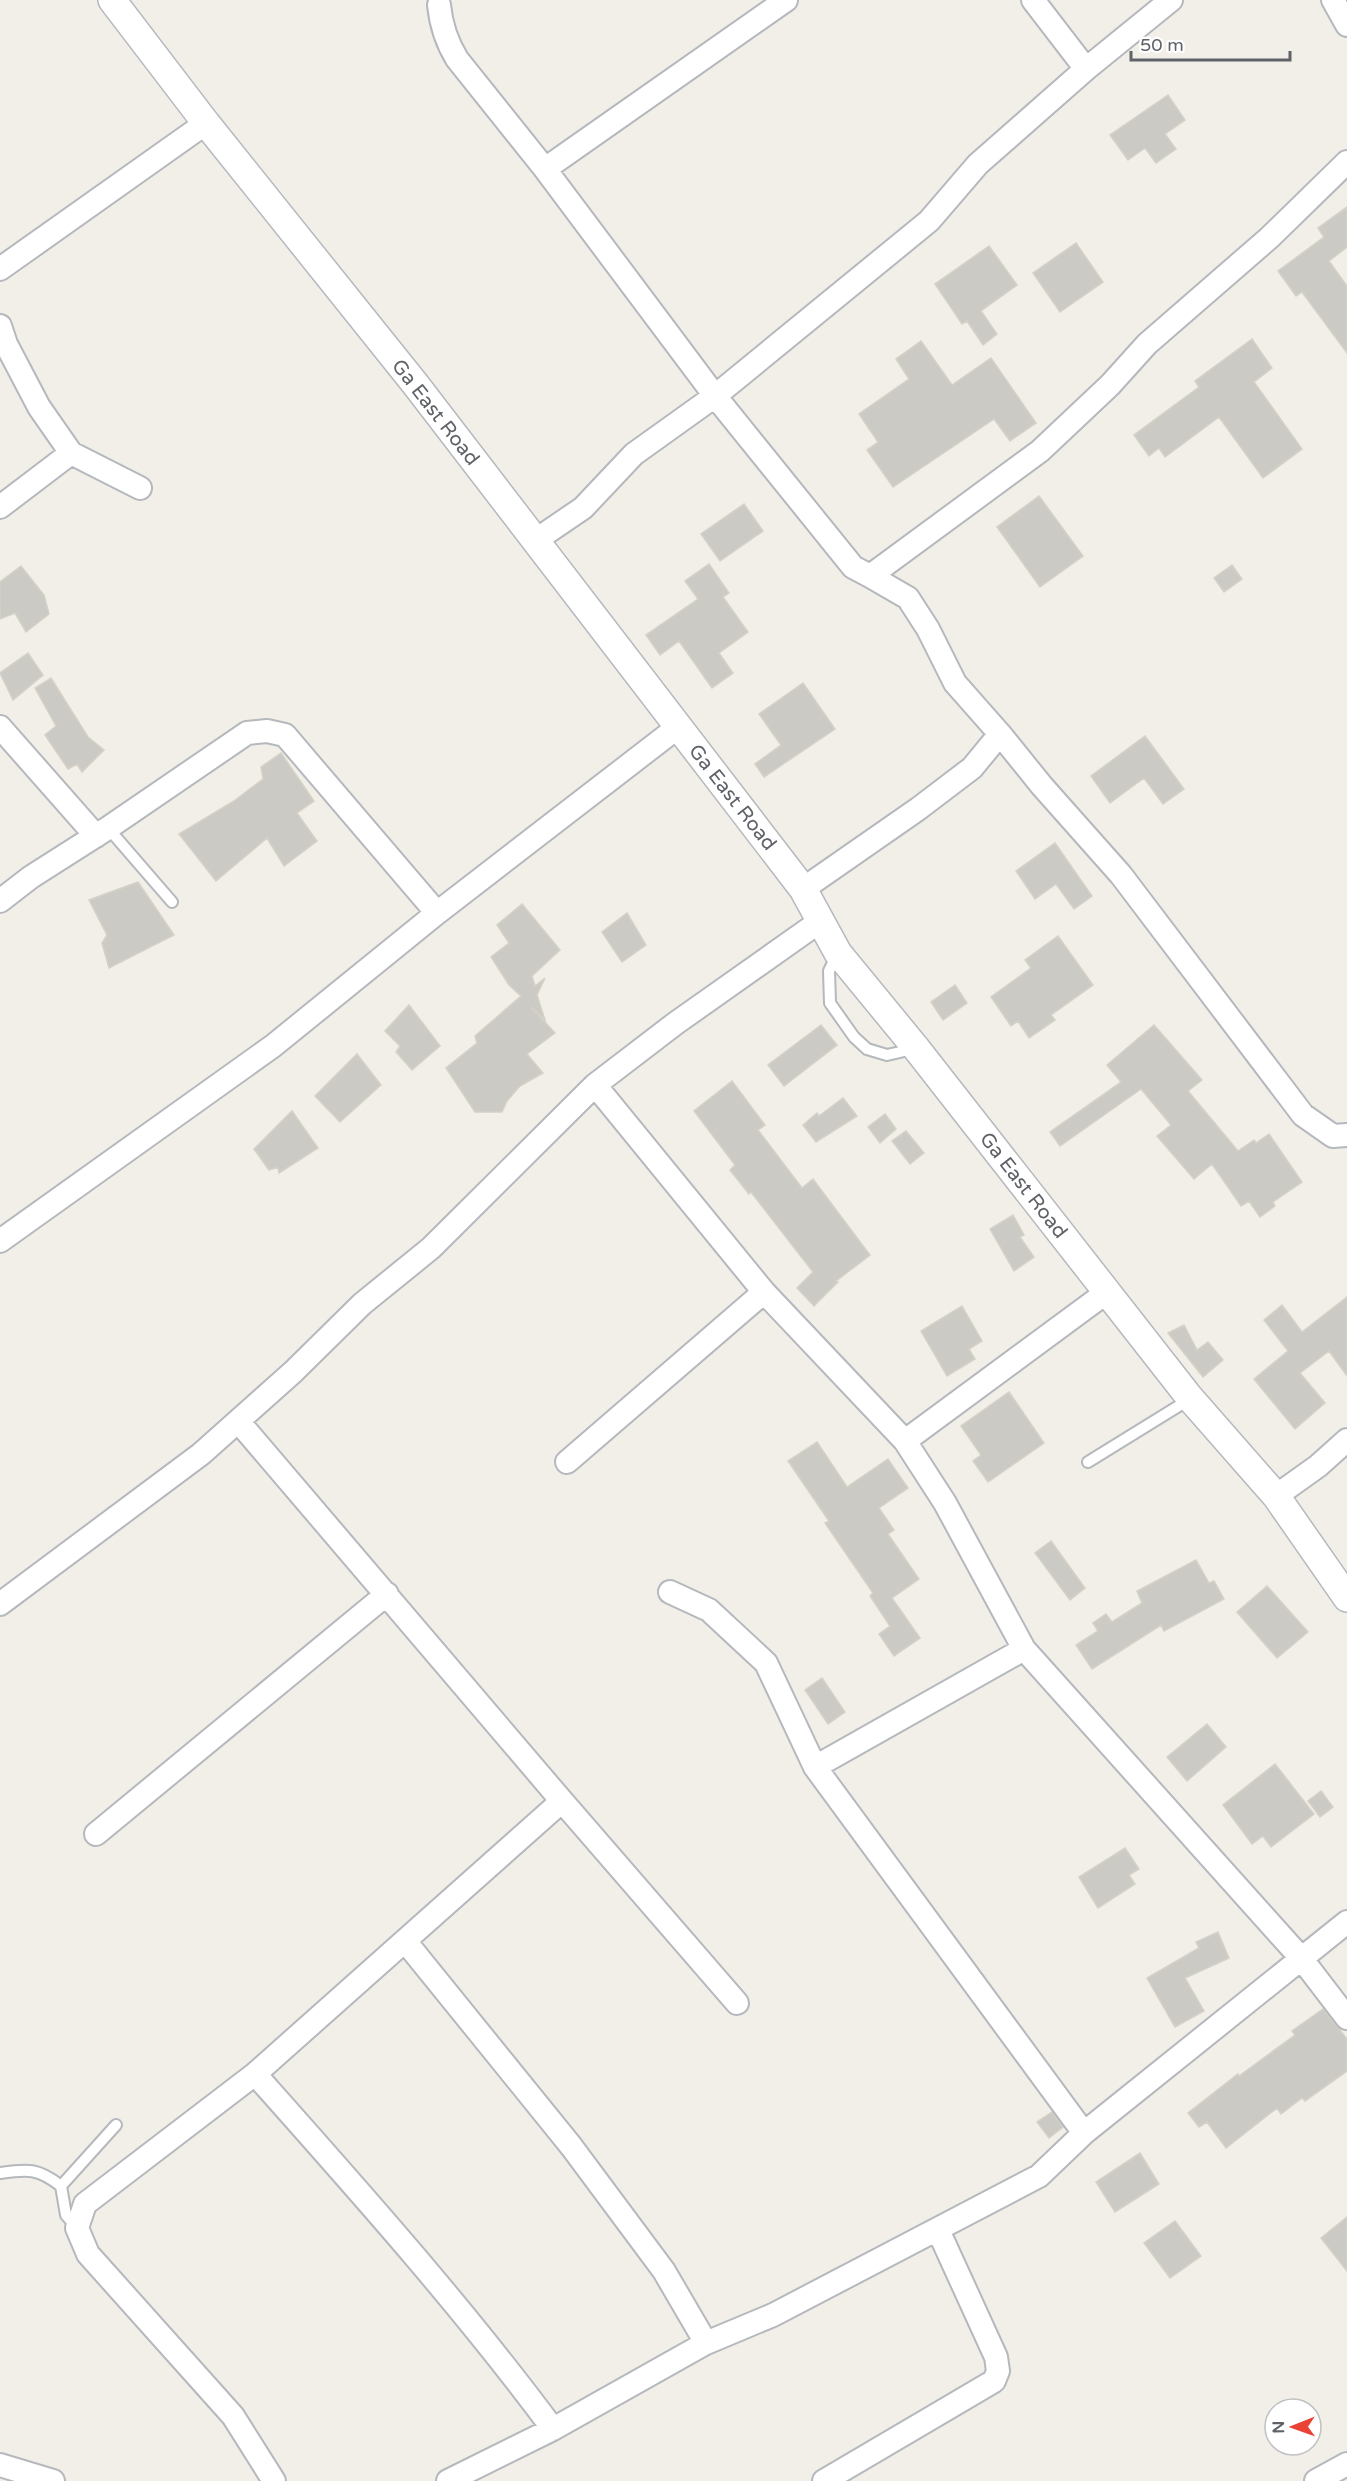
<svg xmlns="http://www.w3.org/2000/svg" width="1347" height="2481" font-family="'Varela Round',sans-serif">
  <rect width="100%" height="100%" fill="#f1efe8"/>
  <path fill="#cccac5" stroke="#d6d1c6" stroke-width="1.5" d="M 1168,95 L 1185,120 L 1165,134 L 1176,149 L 1156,163 L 1145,148 L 1128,160 L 1110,135 Z
    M 1347,207 L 1347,247 L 1329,261 L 1347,286 L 1347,353 L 1302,292 L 1296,296 L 1278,271 L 1324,237 L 1318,228 Z
    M 1076,243 L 1103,282 L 1060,312 L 1033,273 Z
    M 989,246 L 1017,285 L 981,311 L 997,334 L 983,345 L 967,321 L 962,324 L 935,284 Z
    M 1252,339 L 1272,368 L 1254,382 L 1302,449 L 1263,478 L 1219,417 L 1165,457 L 1159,448 L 1149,456 L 1134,435 L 1199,387 L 1195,381 Z
    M 921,341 L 952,385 L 991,358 L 1036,423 L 1010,441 L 994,419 L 893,487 L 867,450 L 878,442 L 859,414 L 909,379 L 896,359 Z
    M 1039,496 L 1083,556 L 1040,587 L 997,527 Z
    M 744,504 L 763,531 L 720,561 L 701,534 Z
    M 709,564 L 729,593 L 723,597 L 748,632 L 719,653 L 733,673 L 712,688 L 679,641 L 660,655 L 646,635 L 698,599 L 685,581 Z
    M 1232,565 L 1242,579 L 1224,592 L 1214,578 Z
    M 21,566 L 44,595 L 49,614 L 26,632 L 15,613 L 0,619 L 0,582 Z
    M 28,653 L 43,675 L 13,700 L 0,673 Z
    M 51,678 L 88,737 L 104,750 L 82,772 L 77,764 L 68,769 L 45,735 L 56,726 L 35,688 Z
    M 803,683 L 835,729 L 764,777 L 755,764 L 781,745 L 759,714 Z
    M 1145,736 L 1184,789 L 1163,804 L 1144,778 L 1110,803 L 1091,776 Z
    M 281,753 L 314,801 L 297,813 L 317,841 L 284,866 L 267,838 L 216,881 L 179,834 L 234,801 L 263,779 L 261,767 Z
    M 1055,843 L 1092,896 L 1074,909 L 1056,884 L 1035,899 L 1016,871 Z
    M 138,882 L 174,935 L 109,968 L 102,943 L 107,935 L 89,900 Z
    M 522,904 L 560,950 L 532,976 L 535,986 L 545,978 L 537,995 L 545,1020 L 531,1007 L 555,1033 L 527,1054 L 543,1073 L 520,1086 L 507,1101 L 502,1112 L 475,1112 L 446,1068 L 477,1043 L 475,1036 L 521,996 L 509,985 L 491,957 L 509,943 L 497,925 Z
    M 627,913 L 646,945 L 622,962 L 602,932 Z
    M 1058,936 L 1093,985 L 1051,1015 L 1055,1020 L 1029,1038 L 1018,1021 L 1011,1026 L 991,997 L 1031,968 L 1025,960 Z
    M 955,985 L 967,1003 L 943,1020 L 931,1002 Z
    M 409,1005 L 440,1046 L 412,1070 L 396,1052 L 400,1046 L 385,1031 Z
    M 821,1025 L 837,1045 L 784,1086 L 768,1065 Z
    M 1154,1025 L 1202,1080 L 1188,1091 L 1238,1151 L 1254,1140 L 1256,1143 L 1269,1134 L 1302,1182 L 1273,1202 L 1275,1206 L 1260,1217 L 1249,1201 L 1241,1206 L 1212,1164 L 1194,1179 L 1157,1136 L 1171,1125 L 1141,1089 L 1060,1146 L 1050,1132 L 1121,1082 L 1107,1065 Z
    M 357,1054 L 381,1085 L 340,1122 L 315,1096 Z
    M 732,1081 L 765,1125 L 758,1130 L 802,1188 L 813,1179 L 870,1255 L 836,1281 L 838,1282 L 814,1306 L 797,1288 L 813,1272 L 751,1192 L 749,1194 L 730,1170 L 735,1165 L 694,1111 Z
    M 843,1098 L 857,1116 L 816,1142 L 803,1125 L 817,1113 L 819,1116 Z
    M 292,1111 L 318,1148 L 279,1173 L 278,1167 L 269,1170 L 254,1149 Z
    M 885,1114 L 896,1129 L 880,1143 L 868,1127 Z
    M 906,1131 L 924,1153 L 910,1164 L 892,1141 Z
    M 1013,1215 L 1024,1235 L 1020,1237 L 1034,1257 L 1014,1271 L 990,1229 Z
    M 1347,1297 L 1347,1376 L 1329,1351 L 1300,1373 L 1325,1403 L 1295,1429 L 1254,1379 L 1288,1351 L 1264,1320 L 1282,1305 L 1302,1332 Z
    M 962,1306 L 982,1341 L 969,1349 L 975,1359 L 947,1376 L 921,1331 Z
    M 1184,1325 L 1197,1350 L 1208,1342 L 1223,1360 L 1203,1377 L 1168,1333 Z
    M 1009,1392 L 1044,1443 L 988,1482 L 973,1461 L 981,1455 L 961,1426 Z
    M 817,1442 L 847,1487 L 888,1459 L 908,1488 L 879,1508 L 894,1530 L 888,1534 L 919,1579 L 892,1598 L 920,1638 L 894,1656 L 879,1634 L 890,1626 L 870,1596 L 873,1593 L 825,1523 L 829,1521 L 788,1461 Z
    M 1051,1541 L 1085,1588 L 1070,1600 L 1035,1553 Z
    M 1196,1560 L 1209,1583 L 1214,1581 L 1224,1599 L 1164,1631 L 1161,1625 L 1092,1669 L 1076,1645 L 1098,1631 L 1093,1623 L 1106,1614 L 1112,1622 L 1142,1603 L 1137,1591 Z
    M 1267,1586 L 1308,1632 L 1277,1658 L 1237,1612 Z
    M 822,1678 L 845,1712 L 828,1724 L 805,1690 Z
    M 1207,1724 L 1226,1747 L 1187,1781 L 1167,1757 Z
    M 1275,1764 L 1314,1814 L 1271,1847 L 1263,1836 L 1252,1844 L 1223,1805 Z
    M 1321,1791 L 1333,1807 L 1320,1817 L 1308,1801 Z
    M 1125,1848 L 1139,1869 L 1129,1875 L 1135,1884 L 1098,1908 L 1079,1877 Z
    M 1218,1932 L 1229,1958 L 1185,1978 L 1204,2011 L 1175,2027 L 1147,1978 L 1199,1948 L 1196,1942 Z
    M 1323,2009 L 1347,2039 L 1347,2071 L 1305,2101 L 1302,2098 L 1281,2114 L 1277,2108 L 1226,2148 L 1207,2122 L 1199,2127 L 1188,2113 L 1238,2074 L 1239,2076 L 1295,2035 L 1292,2031 Z
    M 1052,2112 L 1063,2127 L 1049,2138 L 1037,2122 Z
    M 1140,2153 L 1159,2184 L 1115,2212 L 1096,2182 Z
    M 1347,2217 L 1347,2271 L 1321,2238 Z
    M 1175,2221 L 1201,2256 L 1170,2278 L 1144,2243 Z"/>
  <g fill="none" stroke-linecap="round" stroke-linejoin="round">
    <defs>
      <path id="service" d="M 108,828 L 172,902
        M 836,956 L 829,971 L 830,1003 L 854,1037 L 867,1049 L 887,1055 L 913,1049
        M 1088,1462 L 1190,1399
        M 0,2173 C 28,2169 38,2168 61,2186
        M 77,2228 L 66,2215 L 61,2186 L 116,2125"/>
      <path id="minor" d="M 1033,0 L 1086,69
        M 1333,0 L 1347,25
        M 439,5 C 441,25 446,41 457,59 L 545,169 L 715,396 L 853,567 L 870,576
        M 545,169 L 786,0
        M 0,269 L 206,123
        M 0,326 L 6,344 L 39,407 L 71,453 L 140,488
        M 0,507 L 71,453
        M 536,540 L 583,508 L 634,454 L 715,396 L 929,221 L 978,164 L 1086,69 L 1171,0
        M 0,727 L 96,836
        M 1000,734 L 1042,786 L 1121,875 L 1303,1115 L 1333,1136 L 1347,1135
        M 803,889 L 918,809 L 972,768 L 1000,734 L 955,683 L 928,629 L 908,598 L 870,576 L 1040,451 L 1110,385 L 1147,344 L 1269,238 L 1347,162
        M 0,901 L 31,877 L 108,828 L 247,733 L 267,731 L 285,735 L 437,913
        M 595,1085 L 764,1292 L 905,1441
        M 0,1241 L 273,1046 L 437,913 L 678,727
        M 238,1421 L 562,1801 L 737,2003
        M 567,1462 L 764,1292
        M 1276,1496 L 1318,1466 L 1347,1440
        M 670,1592 L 709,1610 L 766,1663 L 815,1767 L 1084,2133
        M 0,1604 L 201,1454 L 293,1372 L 362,1304 L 431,1248 L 595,1085 L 676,1023 L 819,922
        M 1024,1649 L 1301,1958 L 1347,2018
        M 815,1767 L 1024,1649 L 945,1503 L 905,1441 L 1107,1292
        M 96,1834 L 387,1594
        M 405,1941 L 571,2146 L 664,2271 L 706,2343
        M 255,2074 L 85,2204 L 77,2228 L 88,2254 L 233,2416 L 274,2481
        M 553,2429 C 461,2305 358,2190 255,2074 L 562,1801
        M 0,2465 L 53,2481
        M 448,2481 L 553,2429 L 706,2343 L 773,2315 L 1039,2176 L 1084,2133 L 1347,1922
        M 824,2481 L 994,2381 L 998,2371 L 996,2357 L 938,2230
        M 1316,2481 L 1347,2464"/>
      <path id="tertiary" d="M 112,0 L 206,123 L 416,385 L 803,889 L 838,953 L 916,1048 L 1190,1398 L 1276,1496 L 1347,1598"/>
    </defs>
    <use href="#service" stroke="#b5b8bc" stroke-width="14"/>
    <use href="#minor" stroke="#b5b8bc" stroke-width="26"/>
    <use href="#tertiary" stroke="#b5b8bc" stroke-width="30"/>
    <use href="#service" stroke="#fff" stroke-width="10"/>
    <use href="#minor" stroke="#fff" stroke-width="22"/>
    <use href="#tertiary" stroke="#fff" stroke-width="27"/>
  </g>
  <g text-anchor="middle" stroke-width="6" stroke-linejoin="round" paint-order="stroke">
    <g font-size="20" fill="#5f6368" stroke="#fff">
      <text transform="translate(436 412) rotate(52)" y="7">Ga East Road</text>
      <text transform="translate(733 797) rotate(52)" y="7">Ga East Road</text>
      <text transform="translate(1024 1185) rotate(52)" y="7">Ga East Road</text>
    </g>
  </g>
  <g transform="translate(1293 2427) rotate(269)"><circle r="28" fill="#ffffff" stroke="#bfc1c3" stroke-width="1.5"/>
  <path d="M0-4.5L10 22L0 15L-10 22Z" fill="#ea4335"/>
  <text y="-9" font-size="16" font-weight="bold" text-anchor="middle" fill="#5f6368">N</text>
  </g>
  <path d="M1131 51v9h159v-9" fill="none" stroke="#5f6368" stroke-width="3"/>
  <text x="1140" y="51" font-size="18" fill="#5f6368" stroke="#ffffff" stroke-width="4.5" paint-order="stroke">50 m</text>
</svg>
